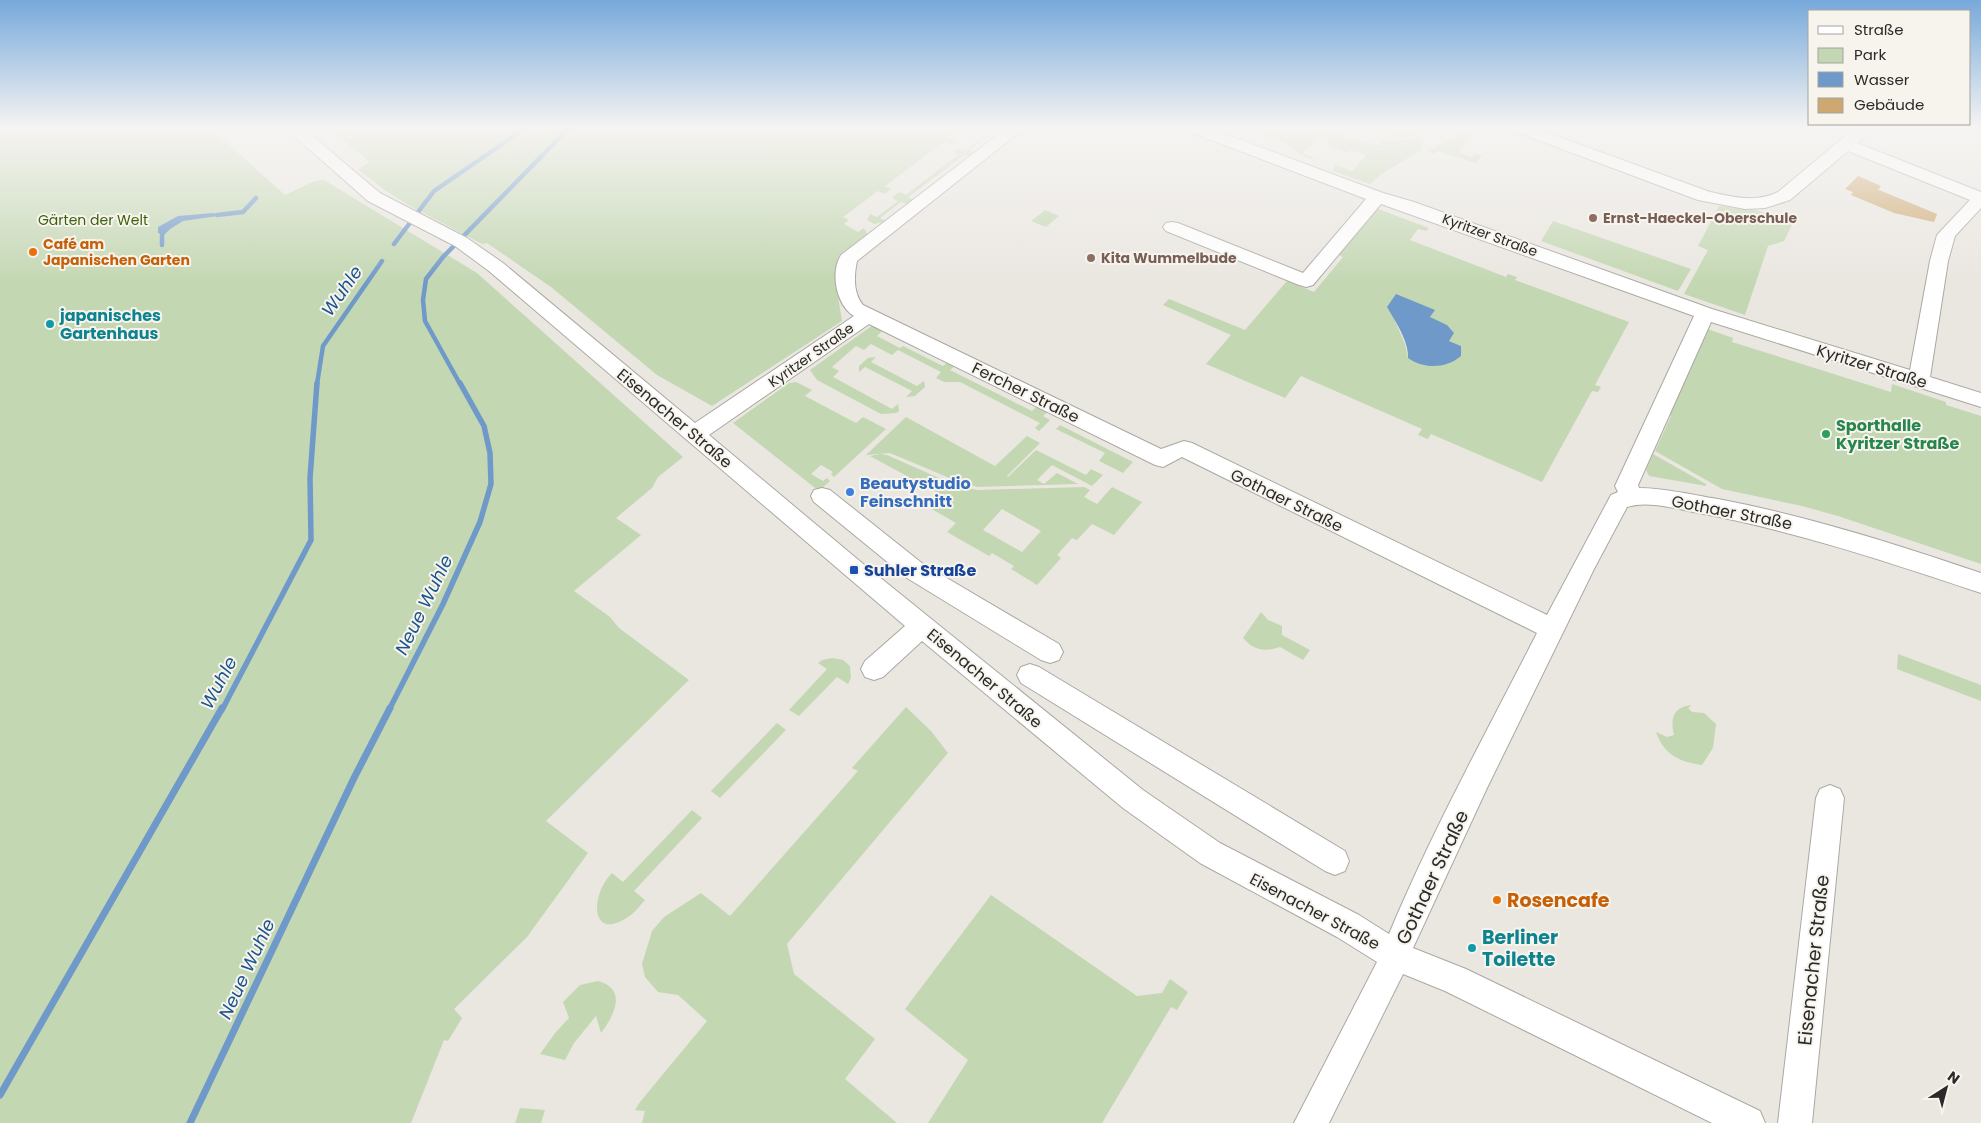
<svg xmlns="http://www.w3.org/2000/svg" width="1981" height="1123" font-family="Poppins,sans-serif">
  <rect width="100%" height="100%" fill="#eae7e1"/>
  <path fill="#c3d7b2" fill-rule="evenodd" d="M 0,127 L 209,127 L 285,195 L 315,181 L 324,180 L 477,273 L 683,457 L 658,477 L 652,488 L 616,518 L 641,535 L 574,591 L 610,617 L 619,628 L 689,680 L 546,821 L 588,853 L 527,937 L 454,1009 L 462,1018 L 448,1041 L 444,1040 L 411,1123 L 0,1123 Z
    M 327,127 L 966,127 L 950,138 L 956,141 L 951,145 L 944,142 L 885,186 L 891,189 L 884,194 L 878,191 L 843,217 L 849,220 L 844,224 L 858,232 L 864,228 L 868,235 L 841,288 L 837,290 L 842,321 L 712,406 L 657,375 L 551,287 L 487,243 L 482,244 L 410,206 L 386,191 L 358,169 L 370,162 Z
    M 987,127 L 1000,127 L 999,129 L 1004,131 L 1002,133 L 995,131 L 969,150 L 975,153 L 970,157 L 964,155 L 908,197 L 914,200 L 908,204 L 901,202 L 880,218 L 886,221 L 874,224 L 867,220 L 870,214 L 877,217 L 898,201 L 892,198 L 899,192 L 906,195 L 958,155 L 953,152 L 958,148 L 965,151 L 992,130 Z
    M 1263,127 L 1325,127 L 1345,134 L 1342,137 L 1380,145 L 1382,145 L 1381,141 L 1422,139 L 1423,149 L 1380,175 L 1370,184 L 1332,171 L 1336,165 L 1352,171 L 1366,155 L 1351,150 L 1348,153 L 1328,146 L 1331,143 L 1317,138 L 1302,153 L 1316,159 C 1303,160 1295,148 1284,143 C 1275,140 1266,137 1257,134 Z
    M 1366,127 L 1405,128 L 1418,127 L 1422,134 C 1411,142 1387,135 1374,133 L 1375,129 Z
    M 1468,130 L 1474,132 L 1458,152 L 1472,157 L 1475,154 L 1482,156 L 1476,163 L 1438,151 L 1434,154 L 1431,153 L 1430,150 Z
    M 1719,206 L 1756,210 L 1796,222 L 1792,225 L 1784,241 L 1768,246 L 1745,315 L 1684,294 L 1708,250 L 1698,246 Z
    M 1378,209 L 1429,228 L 1426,231 L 1418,229 L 1410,240 L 1506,277 L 1508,274 L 1517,277 L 1515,280 L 1629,322 L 1595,385 L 1601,387 L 1598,392 L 1592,391 L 1542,482 L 1431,434 L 1428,439 L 1418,435 L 1422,429 L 1301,376 L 1285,398 L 1206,364 L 1231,335 L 1163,305 L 1169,299 L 1245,330 L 1287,281 L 1314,292 L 1343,257 L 1339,255 ZM 1434,311 L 1430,317 L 1431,319 L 1447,325 L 1449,341 L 1461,346 L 1408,358 L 1405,344 L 1395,321 Z
    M 1045,210 L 1059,216 L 1046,227 L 1031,221 Z
    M 1553,221 L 1691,269 L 1678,291 L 1541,241 Z
    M 873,325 L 884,329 L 877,336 L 900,348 L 903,346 L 943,366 L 949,361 L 956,365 L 950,370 L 1032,411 L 1038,405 L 1049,410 L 1043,416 L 1050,420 L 1039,431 L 1035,428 L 1040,423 L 960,382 L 944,382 L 936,378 L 941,372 L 898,350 L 892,355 L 871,344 L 864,350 L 856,346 L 832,367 L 839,371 L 833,377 L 892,409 L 898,404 L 899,411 L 896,413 L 881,414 L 817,380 L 810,370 Z
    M 1705,328 L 1733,338 L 1732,342 L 1891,392 L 1892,384 L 1946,402 L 1946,405 L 1981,416 L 1981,564 L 1838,516 L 1802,506 L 1722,489 L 1655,451 L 1671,416 L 1666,413 Z
    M 876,357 L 871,362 L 917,386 L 924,381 L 925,387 L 915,396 L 906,397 L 912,391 L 865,367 L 859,372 L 859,366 L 868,358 Z
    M 796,382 L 812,390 L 805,396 L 856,423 L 863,417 L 886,429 L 834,477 L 831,474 L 833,472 L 821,465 L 811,474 L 823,481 L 827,478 L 830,481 L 819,491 L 733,423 L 789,383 Z
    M 906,417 L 995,466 L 1027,436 L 1040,443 L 1007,476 L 1008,477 L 1036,450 L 1086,475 L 1091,469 L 1103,475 L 1092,486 L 1052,465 L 1037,480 L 1044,484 L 1057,473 L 1078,484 L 978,487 L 959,482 L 890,453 L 866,455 Z
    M 1060,425 L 1133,462 L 1123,473 L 1099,461 L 1105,453 L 1056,429 Z
    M 880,454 L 887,455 L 957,486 L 978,490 L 1084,487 L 1090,490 L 1084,497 L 1097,504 L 1112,487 L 1142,502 L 1114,535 L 1092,524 L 1077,540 L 1072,538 L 1057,555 L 1061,558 L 1037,585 L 1011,569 L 1014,566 L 992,553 L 989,556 L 947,532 L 956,523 L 930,508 L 942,495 L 870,456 ZM 1002,509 L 1041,531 L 1022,552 L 983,530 Z
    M 1653,454 L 1706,484 L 1706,486 L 1649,476 L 1646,470 Z
    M 1261,612 L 1268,620 L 1282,626 L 1282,635 L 1310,650 L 1303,660 L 1280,647 C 1264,652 1255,651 1243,638 Z
    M 1898,654 L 1981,685 L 1981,701 L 1897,669 Z
    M 832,658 L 843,660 L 850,666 L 851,678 L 848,684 L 837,677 L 799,716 L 789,710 L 827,669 L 818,663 L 822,660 Z
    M 1692,705 L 1688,708 L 1692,712 L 1704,713 L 1716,724 L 1713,748 L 1702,765 C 1680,762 1664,755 1656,732 L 1667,737 L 1674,735 C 1670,718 1673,707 1692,705 Z
    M 906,707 L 931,731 L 948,753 L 787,944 L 794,974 L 875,1039 L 845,1079 L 897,1123 L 642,1123 L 645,1111 L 635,1110 L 640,1102 L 707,1021 L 678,995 L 658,992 L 645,977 L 642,964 L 652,931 L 664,917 L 701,893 L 730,916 L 858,771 L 852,768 Z
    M 777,723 L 786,730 L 720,798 L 711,791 Z
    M 692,810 L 702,818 L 634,891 L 645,900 C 640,905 635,913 628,917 C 591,942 589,896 612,873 L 623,882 Z
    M 991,895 L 1137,996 L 1162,993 L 1170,979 L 1188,992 L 1177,1010 L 1171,1007 L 1102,1123 L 928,1123 L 968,1060 L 905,1009 Z
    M 598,981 C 628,989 614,1016 601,1033 L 596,1016 L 574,1043 L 565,1060 L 540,1054 L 556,1032 L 569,1018 L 563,1002 L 580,985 Z
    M 520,1108 L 545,1110 L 541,1123 L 515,1123 Z"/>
  <path fill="#6f99c8" d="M 213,213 L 225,215 L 183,221 L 162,234 L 158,233 L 158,227 L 178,216 Z
    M 1396,294 L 1435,310 L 1430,317 L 1447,325 L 1454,333 L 1449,341 L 1461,346 L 1461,356 C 1446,369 1423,369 1408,358 C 1409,341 1395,321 1387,307 Z"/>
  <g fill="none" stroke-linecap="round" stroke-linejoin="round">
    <path stroke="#6f99c8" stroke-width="4.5" d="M 217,215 L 243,212 L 256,198
      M 394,244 L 434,191 L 527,127
      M 162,245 L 162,234 L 167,229
      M 317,384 L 323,346 L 382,261
      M 460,384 L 425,321 L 423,300 L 426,279 L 443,257 L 570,127"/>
    <path stroke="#6f99c8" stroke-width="5.5" d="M 222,710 L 311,540 L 310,478 L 317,383
      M 389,710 L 443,604 L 480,522 L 491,484 L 490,453 L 484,426 L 460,383"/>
    <path stroke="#6f99c8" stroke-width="7" d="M 0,1095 L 222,708
      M 190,1123 L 354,778 L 390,708"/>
  </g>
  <path fill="#cda971" d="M 1858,176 L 1881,186 L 1878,190 L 1884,192 L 1937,214 L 1934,222 L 1894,213 L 1851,195 L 1853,192 L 1845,189 Z"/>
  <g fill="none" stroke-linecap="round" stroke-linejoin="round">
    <defs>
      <path id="minor" d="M 284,127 L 302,127 L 380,193 L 467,238 L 503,263 L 695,423 L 854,316 C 836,305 830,272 841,255 L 1008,127 L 1026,127 L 857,261 C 854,275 853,293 863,305 L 1161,449 L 1184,441 L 1192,443 L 1547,615 L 1611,495 L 1618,492 L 1615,486 L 1694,316 L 1381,204 L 1313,285 L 1306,287 L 1299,285 L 1166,231 L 1163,227 L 1166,223 L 1172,222 L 1178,223 L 1303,273 L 1366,199 L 1185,130 L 1183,127 L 1206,127 L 1383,193 L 1414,202 L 1712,309 L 1910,370 L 1930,261 L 1937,235 L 1970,200 L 1848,151 L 1790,200 L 1765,208 L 1745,209 L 1698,200 L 1511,130 L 1509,127 L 1532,127 L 1710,192 C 1733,197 1756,203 1778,192 L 1856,127 L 1874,127 L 1857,143 L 1981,192 L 1981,208 L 1955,236 L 1948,261 L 1930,377 L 1981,393 L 1981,407 L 1711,322 L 1638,485 L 1639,488 C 1665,488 1692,495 1718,499 C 1808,516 1895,544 1981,573 L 1981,593 C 1888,562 1795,531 1699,513 C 1677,509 1648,500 1627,507 L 1594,569 L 1487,788 L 1413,948 L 1466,969 L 1760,1111 L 1765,1123 L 1712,1123 L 1445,991 L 1403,974 L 1329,1123 L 1294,1123 L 1377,962 L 1337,937 L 1200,863 L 1123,808 L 922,641 L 883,677 L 874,680 L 865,677 L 861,669 L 865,661 L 905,626 L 489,271 L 455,246 L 368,201 ZM 869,324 L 1155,465 L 1163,467 L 1182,457 L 1537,633 C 1486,733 1432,831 1389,934 L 1359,915 L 1220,843 L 1143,790 L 862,563 L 709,435 Z
        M 822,488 L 830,490 L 923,564 L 1059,644 L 1063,652 L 1059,660 L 1050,663 L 1041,660 L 907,578 L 814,502 L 811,496 L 814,490 Z
        M 1030,664 L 1039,667 L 1345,851 L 1349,861 L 1345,871 L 1335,875 L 1325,871 L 1021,683 L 1017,675 L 1021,667 Z
        M 1830,785 L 1840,789 L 1844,798 L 1812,1123 L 1778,1123 L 1816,798 L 1820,789 Z"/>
    </defs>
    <use href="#minor" stroke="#aba8a3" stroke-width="2"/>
    <use href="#minor" fill="#fff" fill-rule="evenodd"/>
  </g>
  <linearGradient id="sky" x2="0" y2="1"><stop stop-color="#77a9db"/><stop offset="0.45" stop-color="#f6f4f2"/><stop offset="1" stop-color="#f6f4f2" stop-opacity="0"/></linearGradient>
  <rect width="1981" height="284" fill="url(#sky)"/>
  <g fill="#8d6e63" stroke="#f7f4ee" stroke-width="2">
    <circle cx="1593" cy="218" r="5"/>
    <circle cx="1091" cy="258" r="5"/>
  </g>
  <g fill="#e8710a" stroke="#f7f4ee" stroke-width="2">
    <circle cx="33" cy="252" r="5"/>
    <circle cx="1497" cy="900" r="5"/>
  </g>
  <g fill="#0f9aa8" stroke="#f7f4ee" stroke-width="2">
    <circle cx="50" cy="324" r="5"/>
    <circle cx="1472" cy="948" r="5"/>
  </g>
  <circle fill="#2e9e5b" stroke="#f7f4ee" stroke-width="2" cx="1826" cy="434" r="5"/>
  <circle fill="#3f7fe0" stroke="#f7f4ee" stroke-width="2" cx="850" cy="492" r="5"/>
  <rect fill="#1a4fb4" stroke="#f7f4ee" stroke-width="2" x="849" y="565" width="10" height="10" rx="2.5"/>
  <g text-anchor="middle" stroke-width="4" stroke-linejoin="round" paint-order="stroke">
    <g font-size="14" font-weight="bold" fill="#785e54" stroke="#f7f4ee" text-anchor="start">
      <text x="1603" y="223">Ernst-Haeckel-Oberschule</text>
      <text x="1101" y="263">Kita Wummelbude</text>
    </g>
    <g font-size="14" fill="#3c5f09" stroke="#f7f4ee">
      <text x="93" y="225">Gärten der Welt</text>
    </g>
    <g font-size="14" fill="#2b2a28" stroke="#f7f4ee">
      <text transform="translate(1490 235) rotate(20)" y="5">Kyritzer Straße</text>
      <text transform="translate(811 355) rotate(-35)" y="5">Kyritzer Straße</text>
    </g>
    <g font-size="14" font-weight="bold" fill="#c56008" stroke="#f7f4ee" text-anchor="start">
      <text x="43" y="249">Café am<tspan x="43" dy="16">Japanischen Garten</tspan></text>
    </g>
    <g font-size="16" font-weight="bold" fill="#0d838f" stroke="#f7f4ee" text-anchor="start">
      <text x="60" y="321">japanisches<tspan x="60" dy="18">Gartenhaus</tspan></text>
    </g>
    <g font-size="16" fill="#2b2a28" stroke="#f7f4ee">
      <text transform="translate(1872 366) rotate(17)" y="6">Kyritzer Straße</text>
      <text transform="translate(1026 392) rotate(26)" y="6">Fercher Straße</text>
      <text transform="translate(675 418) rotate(40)" y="6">Eisenacher Straße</text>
      <text transform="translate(1287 500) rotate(26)" y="6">Gothaer Straße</text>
      <text transform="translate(1732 512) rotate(11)" y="6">Gothaer Straße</text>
      <text transform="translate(985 678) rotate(40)" y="6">Eisenacher Straße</text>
      <text transform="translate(1315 911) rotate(28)" y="6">Eisenacher Straße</text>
    </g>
    <g font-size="16" font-weight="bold" fill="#27864d" stroke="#f7f4ee" text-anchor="start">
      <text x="1836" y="431">Sporthalle<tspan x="1836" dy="18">Kyritzer Straße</tspan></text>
    </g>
    <g font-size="16" font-weight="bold" fill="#366cbe" stroke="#f7f4ee" text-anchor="start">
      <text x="860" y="489">Beautystudio<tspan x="860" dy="18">Feinschnitt</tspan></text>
    </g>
    <g font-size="16" font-weight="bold" fill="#164399" stroke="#f7f4ee" text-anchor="start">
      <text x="864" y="576">Suhler Straße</text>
    </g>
    <g font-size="18" font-style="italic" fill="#1a5590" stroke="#f7f4ee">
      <text transform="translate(342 291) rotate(-55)" y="6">Wuhle</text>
      <text transform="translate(424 605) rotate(-64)" y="6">Neue Wuhle</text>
      <text transform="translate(219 683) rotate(-62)" y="6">Wuhle</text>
      <text transform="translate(247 969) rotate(-65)" y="6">Neue Wuhle</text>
    </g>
    <g font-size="19" fill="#2b2a28" stroke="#f7f4ee">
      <text transform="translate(1432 877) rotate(-65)" y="7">Gothaer Straße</text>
      <text transform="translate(1813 960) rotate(-84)" y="7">Eisenacher Straße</text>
    </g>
    <g font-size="19" font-weight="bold" fill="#c56008" stroke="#f7f4ee" text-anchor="start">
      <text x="1507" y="907">Rosencafe</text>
    </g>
    <g font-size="19" font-weight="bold" fill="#0d838f" stroke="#f7f4ee" text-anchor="start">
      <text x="1482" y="944">Berliner<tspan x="1482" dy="22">Toilette</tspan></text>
    </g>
  </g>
  <rect x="1808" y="10" width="162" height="115" fill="#f7f4ee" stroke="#a5a39f"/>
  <rect x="1818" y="26" width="25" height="8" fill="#ffffff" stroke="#a5a39f"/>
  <text x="1854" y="35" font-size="15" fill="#2b2a28">Straße</text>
  <rect x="1818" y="48" width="25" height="15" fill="#c3d7b2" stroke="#a5a39f"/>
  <text x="1854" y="60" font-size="15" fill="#2b2a28">Park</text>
  <rect x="1818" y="72" width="25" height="15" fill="#6f99c8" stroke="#a5a39f"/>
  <text x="1854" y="85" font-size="15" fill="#2b2a28">Wasser</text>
  <rect x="1818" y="98" width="25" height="15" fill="#cda971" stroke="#a5a39f"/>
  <text x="1854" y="110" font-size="15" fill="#2b2a28">Gebäude</text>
  <g transform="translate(1946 1088) rotate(36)" stroke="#f7f4ee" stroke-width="4" paint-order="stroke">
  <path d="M0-4L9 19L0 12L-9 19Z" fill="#2b2a28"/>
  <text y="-8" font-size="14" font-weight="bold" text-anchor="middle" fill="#2b2a28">N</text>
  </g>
</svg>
